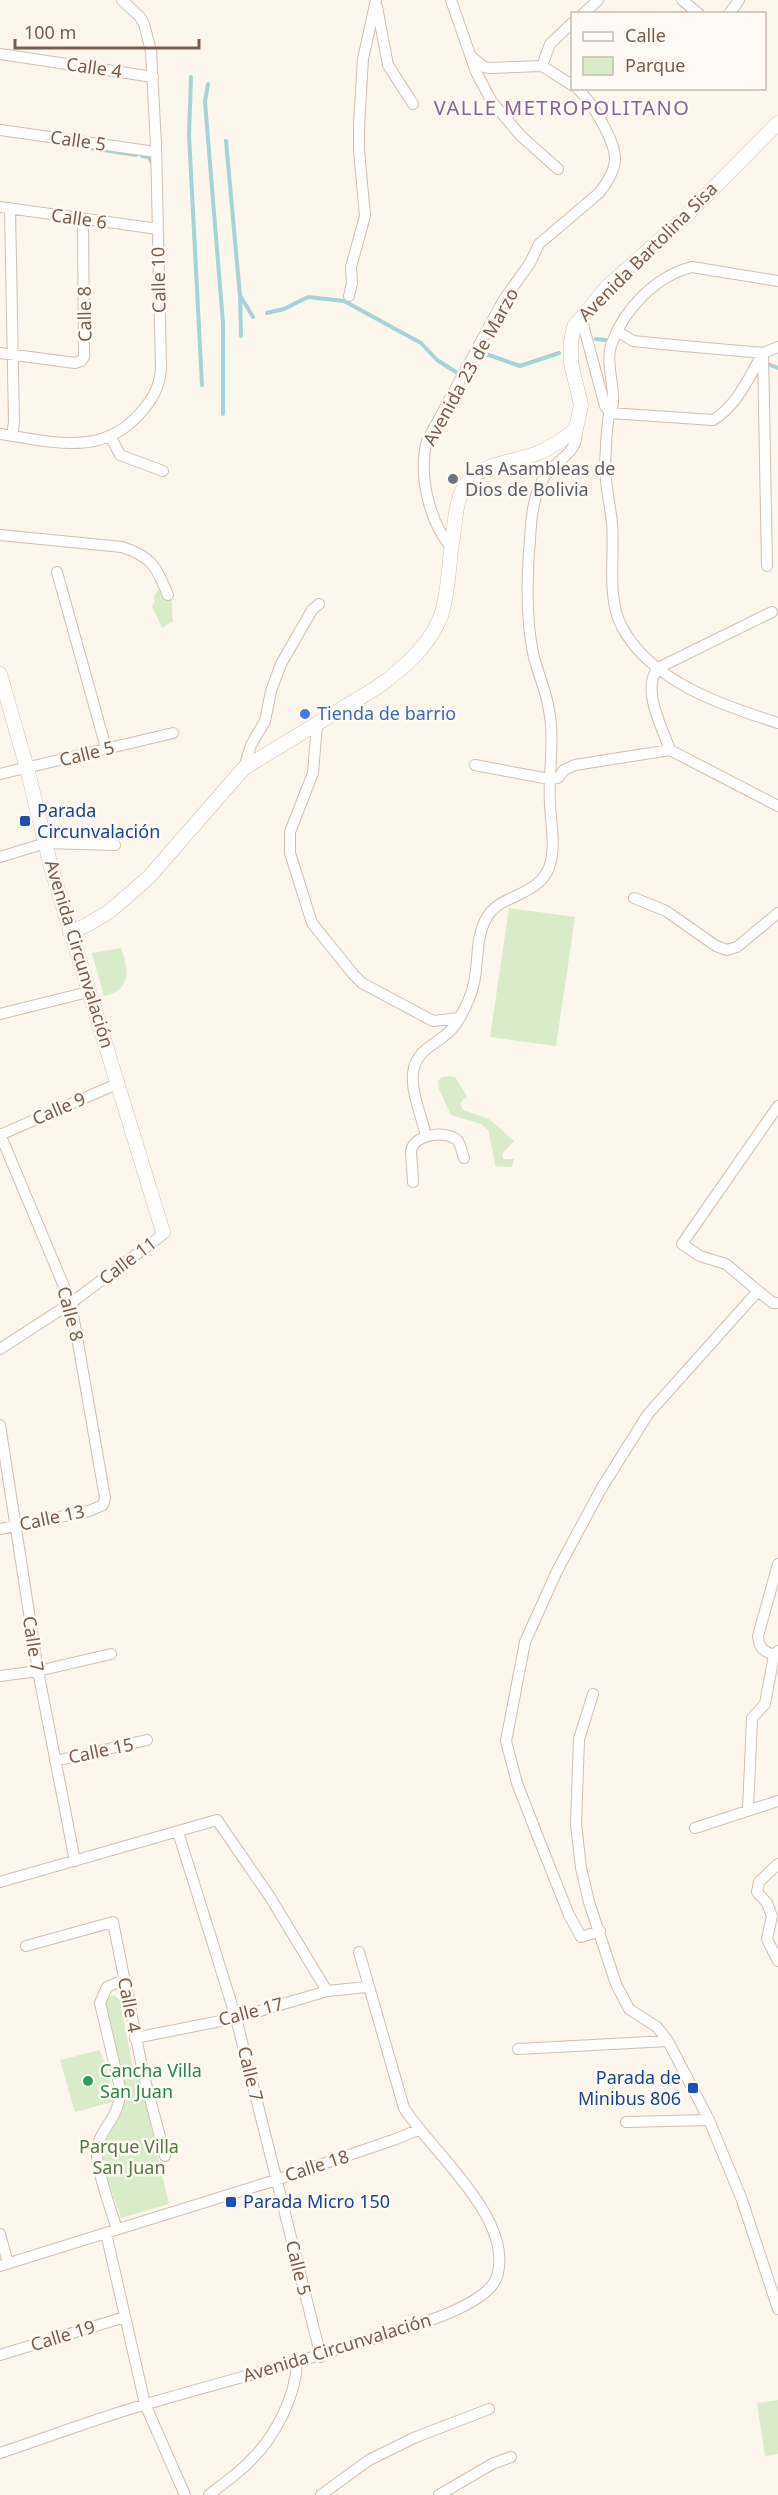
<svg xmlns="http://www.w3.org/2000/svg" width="778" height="2495" font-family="'Noto Sans',sans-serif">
  <rect width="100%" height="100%" fill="#fdf6ec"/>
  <path fill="#d8ecc9" d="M 158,590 L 171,593 L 173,621 L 162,628 L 152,606 L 155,602 L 154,596 Z
    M 509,908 L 575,917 L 556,1046 L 490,1037 Z
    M 121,948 C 129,970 132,990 104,996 L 92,953 Z
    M 449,1076 L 455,1077 L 467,1096 L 460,1103 L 463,1110 L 489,1119 L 514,1141 L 502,1154 L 503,1159 L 514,1159 L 512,1167 L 495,1166 C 494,1153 490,1143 489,1131 L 481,1124 L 451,1115 L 439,1089 L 438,1081 L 442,1077 Z
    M 114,1995 L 120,2000 L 134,2075 L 139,2074 L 169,2204 L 121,2218 L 99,2155 L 122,2108 L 106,2004 L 106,1999 Z
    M 100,2050 L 117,2101 L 75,2112 L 60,2060 Z
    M 778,2400 L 778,2454 L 765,2456 L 757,2403 Z"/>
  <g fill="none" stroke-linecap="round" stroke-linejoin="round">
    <path stroke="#a5d3da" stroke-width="4" d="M 191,77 L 189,135 L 202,385
      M 208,84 L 205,102 L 223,323 L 223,414
      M 226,141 L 240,296 L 241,336
      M 57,143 L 136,155
      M 142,156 L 149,157 L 152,163
      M 241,297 L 253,317
      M 267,313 L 284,309 L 308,297 L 344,301 L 421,343 L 437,360 L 459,374
      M 596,339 L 605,340
      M 486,354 L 520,366 L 559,353
      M 768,364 L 778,368"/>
    <defs>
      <path id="minor" d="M 451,0 L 476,72 L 492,102 L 521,136 L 558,169
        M 682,0 L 699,14
        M 377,7 L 388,65 L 413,104
        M 583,14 L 598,0
        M 729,14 L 739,0
        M 0,54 L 153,77
        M 472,57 L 484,67 L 490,68 L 542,66 L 572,85
        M 542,66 L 550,44 L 572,23
        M 0,130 L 156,152
        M 0,207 L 158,229
        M 10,209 L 14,422 L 12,436
        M 778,281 L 692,267 C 656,276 624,309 612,343 C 605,360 614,383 613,402 C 613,407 610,410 609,415 C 606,430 606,449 605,465 C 605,484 610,504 612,523 C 615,556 606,597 622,627 C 651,682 724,706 778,723
        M 349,296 L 352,283 L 351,267 L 365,216 L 359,150 L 359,125 L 363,59 L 376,0
        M 581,317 L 605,406 L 610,413
        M 617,331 L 633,341 L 673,345 L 763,353 L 778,347
        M 0,353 L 75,363 L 81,361 L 84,357 L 83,219
        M 763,353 L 767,566
        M 610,413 L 713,420 C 737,406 749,377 763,353
        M 0,434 C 54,442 104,458 143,410 C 154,397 160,385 161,368 L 156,144 L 151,51 L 144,24 L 140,17 L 122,0
        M 111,437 L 120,455 L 163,471
        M 0,535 L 122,547 C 152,557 156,566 168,595
        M 451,547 C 429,522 418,473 427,441 L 503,301 L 530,263 L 539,244 L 599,193 C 606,184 615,171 615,159 C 615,140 591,101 577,88
        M 57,572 L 106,748
        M 658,668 L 772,612
        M 658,668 C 641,689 662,727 670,750
        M 317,724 L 313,773 L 290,832 L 290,853 L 312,923 L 353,974 L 362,983 L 433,1021 L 459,1018
        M 475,765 L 549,779 L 558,778 L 564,770 L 575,765 L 670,750 L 778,806
        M 244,768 L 251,745 L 265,721 L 271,691 L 281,664 L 312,610 L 319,604
        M 0,774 L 173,733
        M 0,857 L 46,843 L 115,845
        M 634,898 L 666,911 L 716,946 L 727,950 L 737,947 L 778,913
        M 0,1014 L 88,992
        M 778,1106 L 682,1244 L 700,1256 L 726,1264 L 758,1291 L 773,1303 L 778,1303
        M 0,1135 L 119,1083
        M 426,1136 C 422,1117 411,1093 413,1074 C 415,1046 443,1044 456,1024 C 463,1013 471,996 474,983 C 479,960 475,938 487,917 C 500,895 533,897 547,872 C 557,854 551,824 550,805 C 548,773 555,741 549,710 C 546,690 537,672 533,653 C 526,619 527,574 530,540 C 531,519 533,497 543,479 C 554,461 581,452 576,429
        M 413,1182 L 411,1151 C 414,1134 446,1130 457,1140 C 461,1144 462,1153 464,1158
        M 0,1349 L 71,1303 L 161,1236 L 163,1232
        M 0,1425 L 38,1671 L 75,1861
        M 0,1529 L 89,1511 L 103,1505 L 105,1498 L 71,1303 L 0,1134
        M 774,1655 C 763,1651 759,1648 758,1636 L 778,1564
        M 0,1676 L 38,1671 L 111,1654
        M 593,1694 L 579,1739 L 576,1824 L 581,1868 L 589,1902 L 616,1984 L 629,2009 L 657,2027 L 668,2041 L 709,2120 L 742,2200 L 778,2309
        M 55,1761 L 147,1740
        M 748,1810 L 752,1718 L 765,1704 L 774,1655 L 778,1651
        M 695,1828 L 778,1801
        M 178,1832 L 236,2018 L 321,2357
        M 778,1864 L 759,1882 L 757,1892 L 767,1903 L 772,1916 L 767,1939 L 778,1961
        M 0,1882 L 217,1820 L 270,1897 L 327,1991
        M 600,1931 L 581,1937 L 569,1915 L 534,1827 L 517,1783 L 506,1741 L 525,1642 L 557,1571 L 601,1489 L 648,1414 L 758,1291
        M 26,1946 L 113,1922 L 143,2072 L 165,2156
        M 135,2038 L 236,2018 L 327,1991 L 367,1987
        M 518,2049 L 668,2041
        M 626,2122 L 709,2120
        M 117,2229 C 111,2210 95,2167 97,2148 C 101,2126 121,2118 120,2088 L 100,2003 L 107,1987 L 124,1980
        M 106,2233 L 145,2404 L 185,2495
        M 0,2234 L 8,2263
        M 0,2266 L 276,2180 L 396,2139 L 418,2130
        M 0,2355 L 125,2317
        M 0,2453 C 49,2437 97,2418 147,2404 C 228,2380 310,2360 391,2333 C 420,2323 453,2315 479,2297 C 488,2291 496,2283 498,2273 C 511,2216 432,2152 404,2108 L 359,1952
        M 209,2495 C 223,2483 240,2473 252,2459 C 276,2435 295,2397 297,2364
        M 321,2495 L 369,2460 L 416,2437 L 489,2409
        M 439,2495 L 492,2464 L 511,2457"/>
      <path id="tertiary" d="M 0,674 L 27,768 L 51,867 L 163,1232
        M 70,932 L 85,926 L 110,911 L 149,877 L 244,768 L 376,688 C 403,669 434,643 443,609 C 449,586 449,560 453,536 C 455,521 456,501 464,487 C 480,462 513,463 538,453 C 552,447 564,439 576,429 L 581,405 L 571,363 L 571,342 L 574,327 L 607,287 L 681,221 L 778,123"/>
    </defs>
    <use href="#minor" stroke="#d1beb0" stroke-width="12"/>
    <use href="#tertiary" stroke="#d1beb0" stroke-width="15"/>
    <use href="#minor" stroke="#fff" stroke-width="10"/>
    <use href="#tertiary" stroke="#fff" stroke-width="14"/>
  </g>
  <circle fill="#6b7280" stroke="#fffaf3" stroke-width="2" cx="453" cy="479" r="6"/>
  <circle fill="#3f7fe0" stroke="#fffaf3" stroke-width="2" cx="305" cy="714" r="6"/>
  <g fill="#1a4fb4" stroke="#fffaf3" stroke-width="2">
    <rect x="19" y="815" width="12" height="12" rx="3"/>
    <rect x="687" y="2082" width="12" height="12" rx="3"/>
    <rect x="225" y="2196" width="12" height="12" rx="3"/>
  </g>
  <circle fill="#2e9e5b" stroke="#fffaf3" stroke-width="2" cx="88" cy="2081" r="6"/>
  <g text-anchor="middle" stroke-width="5" stroke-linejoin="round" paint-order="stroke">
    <g font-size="18" fill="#7a5c4d" stroke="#fffaf3">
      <text transform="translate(94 68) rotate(8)" y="6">Calle 4</text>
      <text transform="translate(78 141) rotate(8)" y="6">Calle 5</text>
      <text transform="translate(79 219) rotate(8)" y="6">Calle 6</text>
      <text transform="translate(648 252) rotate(-45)" y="6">Avenida Bartolina Sisa</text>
      <text transform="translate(159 280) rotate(-91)" y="6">Calle 10</text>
      <text transform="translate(85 314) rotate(-91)" y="6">Calle 8</text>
      <text transform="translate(471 367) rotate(-61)" y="6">Avenida 23 de Marzo</text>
      <text transform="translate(87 754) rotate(-14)" y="6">Calle 5</text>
      <text transform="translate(79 954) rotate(73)" y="6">Avenida Circunvalación</text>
      <text transform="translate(59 1109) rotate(-23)" y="6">Calle 9</text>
      <text transform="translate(128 1261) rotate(-37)" y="6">Calle 11</text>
      <text transform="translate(70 1314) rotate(75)" y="6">Calle 8</text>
      <text transform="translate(52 1518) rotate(-12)" y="6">Calle 13</text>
      <text transform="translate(33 1644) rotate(81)" y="6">Calle 7</text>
      <text transform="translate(101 1751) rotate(-12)" y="6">Calle 15</text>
      <text transform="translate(129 2005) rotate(79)" y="6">Calle 4</text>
      <text transform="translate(251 2012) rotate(-15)" y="6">Calle 17</text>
      <text transform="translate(250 2074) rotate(76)" y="6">Calle 7</text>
      <text transform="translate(317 2166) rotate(-18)" y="6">Calle 18</text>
      <text transform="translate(298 2268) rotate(76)" y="6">Calle 5</text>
      <text transform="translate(63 2336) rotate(-17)" y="6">Calle 19</text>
      <text transform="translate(337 2348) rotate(-17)" y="6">Avenida Circunvalación</text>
    </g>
    <g font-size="18" fill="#5b616d" stroke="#fffaf3" text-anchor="start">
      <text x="465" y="475">Las Asambleas de<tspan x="465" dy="21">Dios de Bolivia</tspan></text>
    </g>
    <g font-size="18" fill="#366cbe" stroke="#fffaf3" text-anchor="start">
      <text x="317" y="720">Tienda de barrio</text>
    </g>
    <g font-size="18" fill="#164399" stroke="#fffaf3" text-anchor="start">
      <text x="37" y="817">Parada<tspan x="37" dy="21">Circunvalación</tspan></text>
      <text x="681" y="2084" text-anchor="end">Parada de<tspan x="681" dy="21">Minibus 806</tspan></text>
      <text x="243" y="2208">Parada Micro 150</text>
    </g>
    <g font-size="18" fill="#27864d" stroke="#fffaf3" text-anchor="start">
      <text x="100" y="2077">Cancha Villa<tspan x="100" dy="21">San Juan</tspan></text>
    </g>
    <g font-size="18" fill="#537a41" stroke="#fffaf3">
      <text x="129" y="2153">Parque Villa<tspan x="129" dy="21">San Juan</tspan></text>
    </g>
    <g font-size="20" letter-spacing="1.5" fill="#846695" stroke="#fffaf3">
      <text x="562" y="115">VALLE METROPOLITANO</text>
    </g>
  </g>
  <rect x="571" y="12" width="195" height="78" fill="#fffaf3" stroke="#cabbb1" stroke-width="1.5"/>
  <rect x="583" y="32" width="30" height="9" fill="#ffffff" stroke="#cabbb1" stroke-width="1.5"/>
  <text x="625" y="42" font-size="18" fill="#7a5c4d">Calle</text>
  <rect x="583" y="57" width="30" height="18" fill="#d8ecc9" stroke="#cabbb1" stroke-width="1.5"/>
  <text x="625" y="72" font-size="18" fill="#7a5c4d">Parque</text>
  <path d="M15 39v9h184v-9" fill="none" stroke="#7a5c4d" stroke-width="3"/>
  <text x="24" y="39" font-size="18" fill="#7a5c4d" stroke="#fffaf3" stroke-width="4.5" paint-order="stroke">100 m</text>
</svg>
